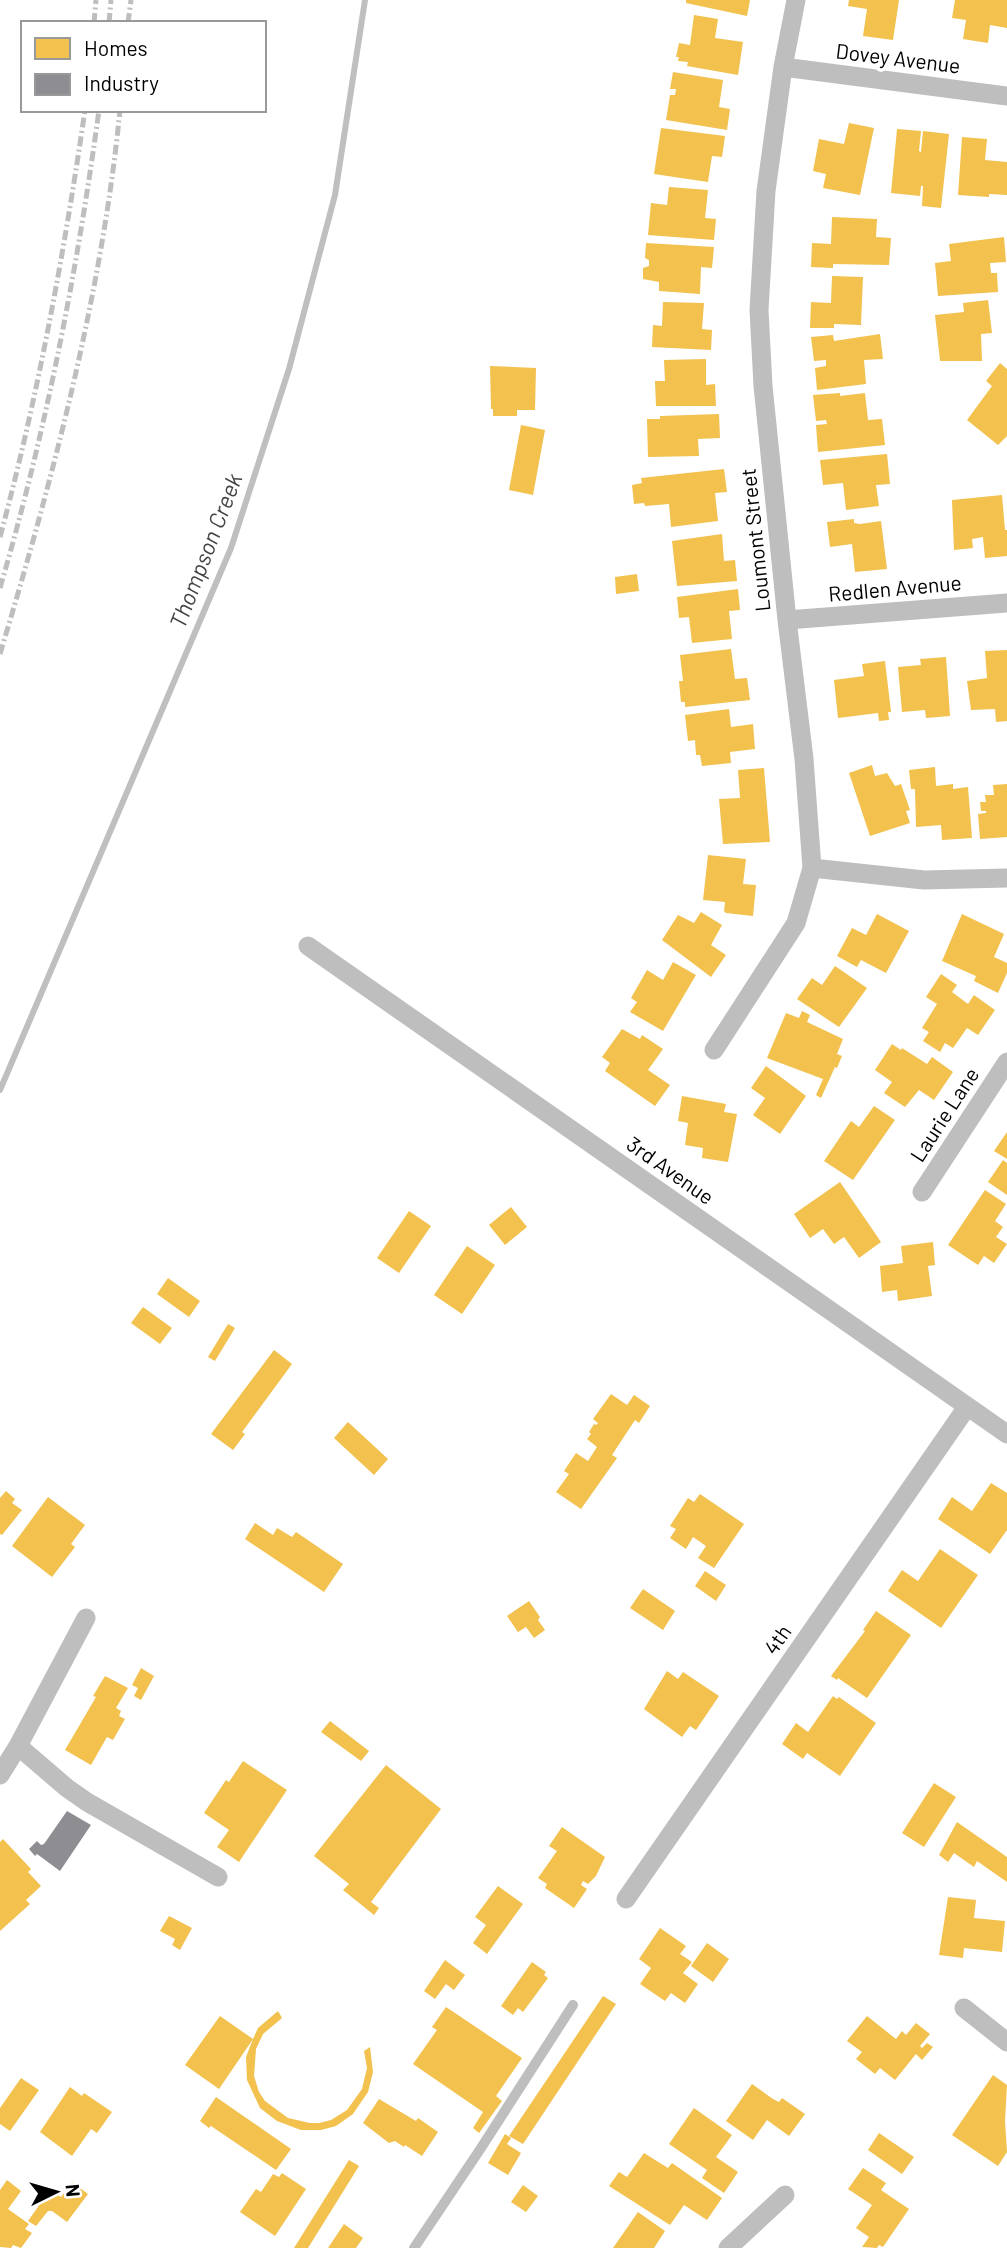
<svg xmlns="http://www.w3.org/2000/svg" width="1007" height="2248" font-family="Barlow,sans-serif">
  <rect width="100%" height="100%" fill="#fff"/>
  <path fill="#f2c14e" d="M 686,0 L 750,0 L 747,16 L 686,3 Z
    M 849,0 L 899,0 L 893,40 L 863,36 L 867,9 L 848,6 Z
    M 955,0 L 1007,0 L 1007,28 L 990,25 L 988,43 L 963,39 L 966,20 L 952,18 Z
    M 694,15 L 718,19 L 715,38 L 743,42 L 738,75 L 687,66 L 688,62 L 678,61 L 679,57 L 676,57 L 679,43 L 690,45 Z
    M 673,72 L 723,80 L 719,107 L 730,109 L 727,130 L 666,120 L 670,95 L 675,95 L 676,89 L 670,89 Z
    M 849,123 L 874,128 L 860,195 L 823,188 L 826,174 L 813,171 L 819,139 L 844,144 Z
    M 661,128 L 725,136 L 722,157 L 712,156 L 708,182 L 654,174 Z
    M 897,129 L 921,131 L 919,151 L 921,152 L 923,131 L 949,134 L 941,208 L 922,206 L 923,186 L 921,186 L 920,196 L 891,193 Z
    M 962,137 L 987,139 L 985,160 L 1007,162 L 1007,195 L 989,194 L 989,197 L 958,195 Z
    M 669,187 L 708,190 L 705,218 L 716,219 L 714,240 L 648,235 L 651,203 L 667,205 Z
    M 832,217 L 877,219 L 876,237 L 891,238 L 889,265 L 833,264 L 833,268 L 811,267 L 812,243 L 831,244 Z
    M 1004,237 L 1006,262 L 990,263 L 991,273 L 997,273 L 998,292 L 938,296 L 935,263 L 951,261 L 949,244 Z
    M 646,243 L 714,247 L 712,268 L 701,267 L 700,294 L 659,291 L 659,282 L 643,279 L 643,268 L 649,266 L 649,260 L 645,258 Z
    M 832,276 L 863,277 L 861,325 L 834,324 L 834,328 L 810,328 L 811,302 L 831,303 Z
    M 988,300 L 992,333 L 981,334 L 982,361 L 940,361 L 935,315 L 964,312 L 963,303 Z
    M 663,302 L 704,303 L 702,329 L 712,330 L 711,350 L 652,347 L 653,325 L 662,326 Z
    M 880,334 L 883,359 L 864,360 L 866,384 L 817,390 L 815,368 L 826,366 L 826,360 L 814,361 L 811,337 L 833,335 L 834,341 Z
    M 706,359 L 706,385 L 715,384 L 716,406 L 656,406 L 655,381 L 665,381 L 664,360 Z
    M 1000,363 L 1007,369 L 1007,436 L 998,445 L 967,420 L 992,386 L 986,381 Z
    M 490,366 L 536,368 L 535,410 L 517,410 L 517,416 L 493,416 L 493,409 L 491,409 Z
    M 840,393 L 840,396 L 865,393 L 868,420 L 882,419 L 885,445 L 818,452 L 816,425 L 827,424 L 826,420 L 816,421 L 813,395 Z
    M 719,414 L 720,438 L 698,439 L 699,456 L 648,457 L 647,419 L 660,419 L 660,416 Z
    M 521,425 L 545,430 L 533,495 L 509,490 Z
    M 887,454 L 890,484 L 876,485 L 879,506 L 846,510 L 843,483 L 823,485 L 820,460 Z
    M 724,469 L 727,492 L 715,493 L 718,521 L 671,527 L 669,504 L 645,506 L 644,503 L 634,504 L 632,485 L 642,483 L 641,478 Z
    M 1002,495 L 1005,530 L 1007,530 L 1007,556 L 985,558 L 983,537 L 972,539 L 973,548 L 954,550 L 952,500 Z
    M 854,519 L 854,523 L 860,524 L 881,521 L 887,569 L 855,572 L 852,544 L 830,547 L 827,522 Z
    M 722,534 L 724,561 L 735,560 L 737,581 L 677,586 L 672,541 Z
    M 637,574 L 639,591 L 616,594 L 615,577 Z
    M 738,589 L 740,610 L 729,611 L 732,639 L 692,643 L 689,617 L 679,618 L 677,597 Z
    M 731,649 L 735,679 L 747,678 L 750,700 L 685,707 L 685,702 L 681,702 L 679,681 L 683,681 L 680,655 Z
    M 1007,650 L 1007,721 L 996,722 L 995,709 L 971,710 L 967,681 L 987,678 L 985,651 Z
    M 946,657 L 950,716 L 926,718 L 925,710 L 902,712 L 898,667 L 921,665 L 920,659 Z
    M 885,661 L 891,712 L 888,712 L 889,720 L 879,721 L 878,713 L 838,718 L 834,680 L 864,676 L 862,664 Z
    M 729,709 L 731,727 L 753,724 L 755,749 L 730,752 L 731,763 L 702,766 L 700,755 L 696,755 L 695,740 L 688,741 L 685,715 Z
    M 872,765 L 875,776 L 887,773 L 895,786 L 901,784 L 910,810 L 906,811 L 910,823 L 870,836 L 849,773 Z
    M 935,767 L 936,786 L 953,784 L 953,789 L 968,787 L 972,838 L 942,840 L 941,825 L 916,827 L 915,789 L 911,789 L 909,770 Z
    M 764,768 L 770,842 L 723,844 L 719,799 L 740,798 L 738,770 Z
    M 1007,784 L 1007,837 L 980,839 L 978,814 L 986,813 L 986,811 L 981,811 L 980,802 L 986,802 L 985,795 L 994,795 L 993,785 Z
    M 708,855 L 746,859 L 743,884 L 756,885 L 753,916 L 726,913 L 724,911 L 725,902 L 703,900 Z
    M 701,912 L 722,925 L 711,945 L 726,955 L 711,977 L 662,940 L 678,915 L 694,923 Z
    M 877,914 L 909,931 L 886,973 L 861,960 L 857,967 L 837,956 L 852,928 L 866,935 Z
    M 962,914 L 1004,934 L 994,957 L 1007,963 L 1007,973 L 998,993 L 974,981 L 976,976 L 942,961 Z
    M 673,962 L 696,975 L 663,1031 L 630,1012 L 637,1002 L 631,998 L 647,970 L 663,980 Z
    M 835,966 L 867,988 L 839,1027 L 797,999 L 812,978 L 822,985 Z
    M 941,974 L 957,985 L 952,992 L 968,1004 L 974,995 L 995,1010 L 978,1035 L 967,1028 L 953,1048 L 945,1043 L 940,1052 L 923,1041 L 929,1032 L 922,1028 L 937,1004 L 926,997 Z
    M 802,1011 L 810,1015 L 807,1022 L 843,1039 L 837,1054 L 842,1056 L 837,1068 L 835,1067 L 821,1098 L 816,1095 L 823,1079 L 767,1058 L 786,1013 L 799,1018 Z
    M 622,1029 L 640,1039 L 642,1035 L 663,1049 L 648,1070 L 670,1085 L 655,1106 L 605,1071 L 610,1063 L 602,1057 Z
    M 892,1044 L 901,1050 L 902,1048 L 927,1064 L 932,1057 L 953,1072 L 934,1100 L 919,1090 L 905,1107 L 884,1093 L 892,1082 L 875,1070 Z
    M 766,1066 L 806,1096 L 780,1134 L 753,1115 L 765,1098 L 751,1088 Z
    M 682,1096 L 726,1104 L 724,1112 L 737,1114 L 728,1162 L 702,1158 L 703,1148 L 685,1145 L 688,1123 L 678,1121 Z
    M 874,1106 L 895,1120 L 853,1180 L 824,1161 L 851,1121 L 859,1127 Z
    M 1007,1132 L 1007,1159 L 994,1151 Z
    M 1003,1160 L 1007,1163 L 1007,1195 L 988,1182 Z
    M 840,1182 L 881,1242 L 859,1258 L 844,1237 L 834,1244 L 823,1229 L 810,1238 L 794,1214 Z
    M 985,1190 L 1006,1204 L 995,1221 L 1003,1227 L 996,1237 L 1007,1244 L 994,1263 L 984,1256 L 978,1265 L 948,1245 Z
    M 511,1207 L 527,1227 L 505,1245 L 489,1225 Z
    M 409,1211 L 431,1226 L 399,1273 L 377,1258 Z
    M 933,1242 L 935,1265 L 928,1266 L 932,1296 L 898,1301 L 897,1290 L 882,1292 L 880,1266 L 903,1263 L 901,1246 Z
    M 467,1246 L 495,1265 L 462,1314 L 434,1295 Z
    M 168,1278 L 200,1301 L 189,1317 L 157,1294 Z
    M 143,1307 L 172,1328 L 160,1344 L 131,1323 Z
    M 228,1324 L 235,1328 L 215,1361 L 208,1357 Z
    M 274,1350 L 292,1364 L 242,1432 L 245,1434 L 233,1450 L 211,1434 Z
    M 611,1394 L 627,1405 L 634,1395 L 650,1406 L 639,1423 L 635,1420 L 612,1455 L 617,1458 L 581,1509 L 556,1492 L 569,1474 L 564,1471 L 576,1453 L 588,1461 L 597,1447 L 587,1439 L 591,1434 L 589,1432 L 594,1424 L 596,1425 L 598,1423 L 593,1419 Z
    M 348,1422 L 388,1459 L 374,1475 L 334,1438 Z
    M 991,1483 L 1007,1493 L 1007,1530 L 990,1554 L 938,1519 L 952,1497 L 972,1511 Z
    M 6,1491 L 15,1499 L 12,1503 L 22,1510 L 2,1535 L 0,1534 L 0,1498 Z
    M 700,1494 L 744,1524 L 714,1568 L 698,1558 L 706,1546 L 693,1537 L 686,1549 L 670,1538 L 676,1529 L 670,1526 L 688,1498 L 694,1502 Z
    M 48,1497 L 85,1525 L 71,1544 L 75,1547 L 52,1577 L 12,1546 Z
    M 255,1523 L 273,1535 L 277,1528 L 292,1537 L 296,1532 L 343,1564 L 324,1592 L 245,1539 Z
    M 940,1549 L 978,1575 L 941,1628 L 888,1591 L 902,1570 L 918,1581 Z
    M 705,1571 L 726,1585 L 716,1601 L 695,1586 Z
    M 643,1589 L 675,1611 L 663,1630 L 630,1608 Z
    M 529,1601 L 540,1617 L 538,1620 L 545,1630 L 534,1638 L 526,1627 L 518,1632 L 507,1616 Z
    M 876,1611 L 911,1635 L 867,1698 L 838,1678 L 837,1680 L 831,1676 L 865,1631 L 863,1630 Z
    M 141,1668 L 154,1676 L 141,1700 L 134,1696 L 138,1688 L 132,1685 Z
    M 667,1671 L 678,1679 L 683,1672 L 719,1696 L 696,1730 L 690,1726 L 682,1737 L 644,1709 Z
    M 105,1676 L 128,1688 L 116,1708 L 121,1711 L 119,1716 L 125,1719 L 113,1740 L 107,1737 L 91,1765 L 65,1750 L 96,1697 L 93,1696 Z
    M 833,1696 L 837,1699 L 839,1697 L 876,1723 L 840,1776 L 807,1753 L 803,1759 L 782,1744 L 796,1723 L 808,1732 Z
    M 330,1721 L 369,1751 L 361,1761 L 321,1732 Z
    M 243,1761 L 287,1790 L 239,1862 L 217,1847 L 229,1830 L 204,1813 L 226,1780 L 229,1782 Z
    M 386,1765 L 441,1809 L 371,1902 L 379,1908 L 374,1915 L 343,1890 L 349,1884 L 314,1856 Z
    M 934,1783 L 956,1797 L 924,1847 L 902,1833 Z
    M 957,1822 L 1007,1857 L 1007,1882 L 977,1861 L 974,1867 L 954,1853 L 948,1862 L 939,1855 Z
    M 562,1827 L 605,1857 L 596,1876 L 588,1884 L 583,1881 L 581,1885 L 587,1889 L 574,1908 L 545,1888 L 547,1884 L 538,1878 L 557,1851 L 549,1846 Z
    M 3,1839 L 31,1869 L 28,1872 L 41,1886 L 26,1900 L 30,1904 L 0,1931 L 0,1842 Z
    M 498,1886 L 523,1904 L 487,1954 L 473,1943 L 486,1925 L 475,1917 Z
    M 948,1897 L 976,1900 L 974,1918 L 1005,1921 L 1002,1952 L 964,1948 L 963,1958 L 939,1955 Z
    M 169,1916 L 192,1928 L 180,1950 L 172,1945 L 175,1939 L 160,1931 Z
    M 660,1928 L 686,1946 L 680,1954 L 692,1962 L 683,1973 L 698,1984 L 685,2003 L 671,1993 L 665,2001 L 640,1984 L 651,1968 L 639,1959 Z
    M 707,1943 L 729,1959 L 713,1982 L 691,1966 Z
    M 445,1960 L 465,1975 L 454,1990 L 446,1984 L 435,1999 L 424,1991 Z
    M 532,1962 L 546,1972 L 544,1975 L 548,1978 L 523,2012 L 518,2008 L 513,2015 L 501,2006 Z
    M 603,1996 L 616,2004 L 523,2144 L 509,2136 Z
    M 446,2007 L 522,2058 L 496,2096 L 502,2101 L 479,2133 L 473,2128 L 483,2112 L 413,2064 L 437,2030 L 432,2027 Z
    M 278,2011 L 282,2018 L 263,2034 L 256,2049 L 254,2076 L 259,2092 L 265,2101 L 288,2118 L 310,2123 L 319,2123 L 331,2120 L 347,2110 L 362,2089 L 367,2068 L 364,2051 L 370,2047 L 373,2072 L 368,2092 L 353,2114 L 336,2126 L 321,2130 L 301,2130 L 277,2121 L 260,2108 L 247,2080 L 246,2057 L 253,2039 L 219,2089 L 185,2065 L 220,2016 L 253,2039 L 258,2028 Z
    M 867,2016 L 896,2039 L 902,2031 L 906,2035 L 916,2023 L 930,2034 L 920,2046 L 922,2048 L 927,2043 L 933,2047 L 922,2060 L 916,2054 L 895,2080 L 880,2068 L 875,2074 L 856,2059 L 862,2052 L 847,2041 Z
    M 993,2075 L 1007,2085 L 1005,2121 L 1007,2152 L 998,2166 L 952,2135 Z
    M 21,2078 L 39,2090 L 10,2131 L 0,2124 L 0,2108 Z
    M 752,2084 L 773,2099 L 779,2102 L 782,2098 L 805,2114 L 789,2136 L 767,2120 L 753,2140 L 726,2121 Z
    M 70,2087 L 82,2096 L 84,2093 L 112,2112 L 97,2133 L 91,2129 L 72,2156 L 40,2132 Z
    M 216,2097 L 291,2149 L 276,2170 L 211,2126 L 209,2128 L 200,2121 Z
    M 379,2099 L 416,2121 L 418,2118 L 438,2132 L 422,2156 L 405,2145 L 404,2147 L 395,2141 L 389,2143 L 363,2123 Z
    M 694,2108 L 732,2135 L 716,2157 L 738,2172 L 724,2193 L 702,2178 L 707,2170 L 669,2144 Z
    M 879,2133 L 914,2157 L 902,2174 L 868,2150 Z
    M 505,2134 L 511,2138 L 507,2144 L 521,2153 L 508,2175 L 488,2163 Z
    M 644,2153 L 668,2168 L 672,2163 L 722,2198 L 707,2220 L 684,2205 L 670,2225 L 609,2186 L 619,2172 L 627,2177 Z
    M 349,2160 L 359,2166 L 308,2248 L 294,2248 Z
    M 863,2168 L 886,2183 L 881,2190 L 909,2209 L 883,2247 L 879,2245 L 877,2248 L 862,2247 L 869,2237 L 856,2228 L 872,2205 L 848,2189 Z
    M 282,2173 L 306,2189 L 275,2236 L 240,2212 L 256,2189 L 261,2192 L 273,2174 L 279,2177 Z
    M 7,2180 L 21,2191 L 8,2209 L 29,2224 L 25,2229 L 32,2233 L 21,2248 L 13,2245 L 11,2248 L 0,2247 L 0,2190 Z
    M 72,2182 L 88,2194 L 67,2222 L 52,2211 L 48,2211 L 36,2226 L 28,2221 L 40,2204 L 37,2202 L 48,2188 L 61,2197 Z
    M 523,2185 L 538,2196 L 526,2212 L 511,2202 Z
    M 638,2212 L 665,2231 L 654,2248 L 613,2248 Z
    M 344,2224 L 363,2238 L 356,2248 L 328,2248 Z"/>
  <path fill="#8d8d92" d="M 67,1811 L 91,1825 L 60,1871 L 37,1854 L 35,1856 L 29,1849 L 37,1841 L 41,1845 L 44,1844 Z"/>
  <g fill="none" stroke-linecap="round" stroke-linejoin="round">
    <path stroke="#bfbfbf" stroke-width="6" d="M 0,1090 L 231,548 L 289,369 L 335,195 L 365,0"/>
    <path stroke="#bebebe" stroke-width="10" d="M 414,2248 L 481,2148 L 573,2005"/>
    <path stroke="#bebebe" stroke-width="19" d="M 783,67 L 1007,96
      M 787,620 L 1007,603
      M 812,868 L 924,880 L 1007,878
      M 308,946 L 1007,1434
      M 714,1050 L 796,923 L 812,868 L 804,759 L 787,620 L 763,386 L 759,310 L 766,191 L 783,67 L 796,0
      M 922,1192 L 1007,1062
      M 18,1746 L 67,1788 L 87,1802 L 218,1877
      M 0,1775 L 18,1746 L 86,1618
      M 626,1899 L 967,1407
      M 964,2008 L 1007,2042
      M 728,2248 L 785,2195"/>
    <path stroke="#bebebe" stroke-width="5" stroke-dasharray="10 3.5 2 3.5" stroke-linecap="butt" d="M 94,23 L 96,0
      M 109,23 L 111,0
      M 128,23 L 131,0
      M 0,537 C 38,396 64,254 85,110
      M 0,588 C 46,431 77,272 99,110
      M 0,654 C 53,478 102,293 120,110"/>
  </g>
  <g text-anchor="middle" stroke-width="7" stroke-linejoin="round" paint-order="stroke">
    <g font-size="21" fill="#000" stroke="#fff">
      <text transform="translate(898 59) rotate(7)" y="7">Dovey Avenue</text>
      <text transform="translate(756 540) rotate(-96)" y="7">Loumont Street</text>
      <text transform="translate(895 589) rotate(-5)" y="7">Redlen Avenue</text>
      <text transform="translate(945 1115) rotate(-57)" y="7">Laurie Lane</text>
      <text transform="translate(670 1171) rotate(35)" y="7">3rd Avenue</text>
      <text transform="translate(778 1640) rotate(-55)" y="7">4th</text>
    </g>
    <g font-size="23" font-style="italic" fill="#444" stroke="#fff">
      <text transform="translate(206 551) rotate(-69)" y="8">Thompson Creek</text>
    </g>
  </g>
  <rect x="21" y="21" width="245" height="91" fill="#ffffff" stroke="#999999" stroke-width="2"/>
  <rect x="35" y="38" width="35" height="21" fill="#f2c14e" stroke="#999999" stroke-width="2"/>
  <text x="84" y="56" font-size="21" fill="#000000">Homes</text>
  <rect x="35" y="74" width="35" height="21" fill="#8d8d92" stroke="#999999" stroke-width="2"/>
  <text x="84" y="91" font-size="21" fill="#000000">Industry</text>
  <g transform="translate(56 2192) rotate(85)" stroke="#ffffff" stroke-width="5" paint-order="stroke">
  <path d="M0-5L12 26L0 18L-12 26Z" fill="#000000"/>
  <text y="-10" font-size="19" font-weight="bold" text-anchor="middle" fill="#000000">N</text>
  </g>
</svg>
